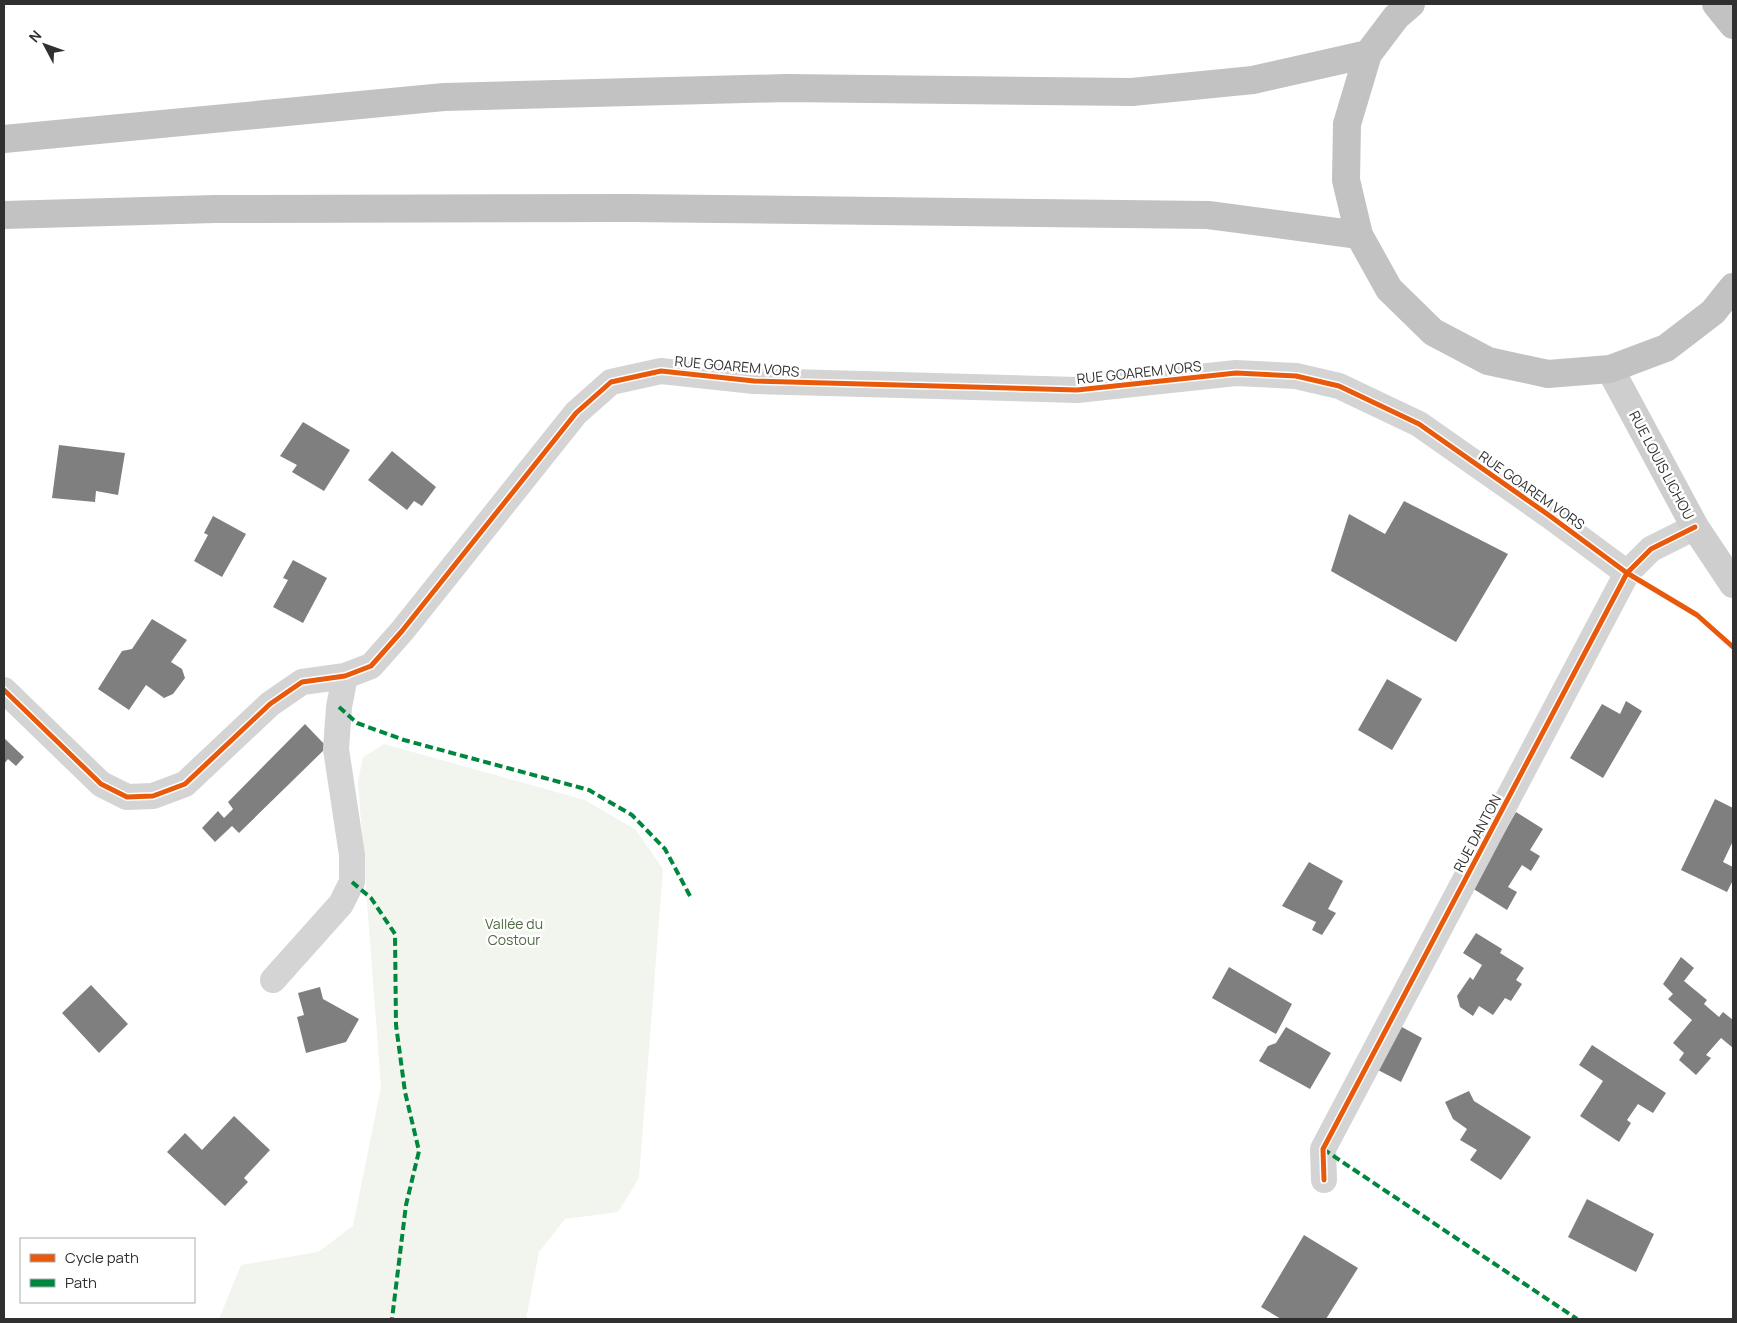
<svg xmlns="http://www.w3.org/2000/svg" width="1737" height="1323" viewBox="0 0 1737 1323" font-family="Manrope,sans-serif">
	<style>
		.green { fill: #f1f5ed }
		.building { fill: #7f7f7f }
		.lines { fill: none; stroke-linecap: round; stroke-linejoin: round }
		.path { stroke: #d4d4d4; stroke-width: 3; stroke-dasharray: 2.5 2.5; stroke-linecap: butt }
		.street { stroke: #d4d4d4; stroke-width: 26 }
		.secondary { stroke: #cecece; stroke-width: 28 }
		.highway { stroke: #c2c2c2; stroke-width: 28 }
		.quiet { stroke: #00873e; stroke-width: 4; stroke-dasharray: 8 4; stroke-linecap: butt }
		.cycleway-casing { stroke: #fff; stroke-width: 8 }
		.cycleway { stroke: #e8590c; stroke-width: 5 }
		.labels { text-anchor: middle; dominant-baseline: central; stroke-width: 5; stroke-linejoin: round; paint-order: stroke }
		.street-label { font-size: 14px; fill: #303030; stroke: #fff }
		.park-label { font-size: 14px; fill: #4f6a3f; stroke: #fff }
	</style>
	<rect width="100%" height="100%" fill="#fff"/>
	<path class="green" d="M384,744L585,800L636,830L663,869L639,1178L618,1212L565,1219L539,1252L526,1319H219L241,1265L318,1252L353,1226L381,1087L358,782L363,757Z"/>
	<path class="building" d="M303,422L350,450L324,491L292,472L297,465L280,456Z
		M59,445L125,453L118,495L96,491L95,502L52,498Z
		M392,451L436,487L422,506L414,501L407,510L368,480Z
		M1404,501L1508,554L1456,642L1331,571L1349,514L1385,534Z
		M213,516L246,534L222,577L194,561L208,535L204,533Z
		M293,560L327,578L303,623L273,607L288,580L283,578Z
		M152,619L187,640L171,662L182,669L185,678L173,694L164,698L146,685L129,710L98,689L122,651L132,649Z
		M1387,679L1422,699L1392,750L1358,730Z
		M1626,701L1642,711L1603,778L1570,758L1602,704L1620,714Z
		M305,724L327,747L239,833L232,826L215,842L202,828L218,811L224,818L233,809L228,802Z
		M4,738L24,757L16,766L8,759L4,764Z
		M1715,799L1733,808V841L1723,862L1733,867V880L1727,892L1681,870Z
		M1516,812L1543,829L1530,850L1540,856L1531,871L1522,865L1508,887L1517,892L1507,910L1472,888Z
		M1309,862L1343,881L1328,909L1336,913L1322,935L1312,930L1316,922L1282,906Z
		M1476,933L1502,949L1500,953L1524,968L1516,980L1522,984L1511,1001L1505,998L1493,1015L1479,1006L1473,1016L1460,1007L1457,996L1470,977L1473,980L1482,965L1463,953Z
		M1681,957L1694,968L1684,981L1707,1000L1704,1004L1719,1017L1723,1012L1733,1020V1048L1721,1038L1706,1055L1711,1058L1696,1075L1679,1060L1684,1053L1673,1043L1692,1020L1668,999L1673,994L1663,984Z
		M1229,967L1292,1004L1276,1034L1212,998Z
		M91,985L128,1024L99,1053L62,1013Z
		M320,987L323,999L359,1019L346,1042L306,1053L297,1017L304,1015L298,993Z
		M1400,1026L1422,1038L1401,1082L1378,1070Z
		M1286,1027L1331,1053L1310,1089L1259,1061L1268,1046L1276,1043Z
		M1592,1045L1666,1093L1653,1113L1638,1104L1627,1120L1631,1123L1619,1142L1580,1116L1603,1081L1579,1065Z
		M1469,1091L1474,1101L1531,1137L1501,1180L1470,1160L1477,1150L1460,1140L1467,1129L1453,1119L1445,1102Z
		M234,1116L270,1150L244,1178L248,1182L225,1206L167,1152L185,1133L202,1150Z
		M1587,1199L1654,1234L1636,1272L1568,1237Z
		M1304,1235L1358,1268L1326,1319H1281L1261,1307Z"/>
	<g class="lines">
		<path class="path" d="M1654,589L1697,615L1733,647"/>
		<path class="street" d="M4,690L101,784L127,797L153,796L185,784L270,704L302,682L345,676L371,666L402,631L576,413L611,382L661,371L754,381L1077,390L1236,373L1296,376L1339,386L1419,424L1550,516L1627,573
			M273,980L341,904L352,882V855L336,749L339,707L345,676
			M1324,1180L1323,1149L1627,573L1651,549L1695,527"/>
		<path class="secondary" d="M1610,369L1695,527L1733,584"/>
		<path class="highway" d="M1411,4L1396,17L1368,54L1347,124L1346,180L1359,235L1389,289L1433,332L1488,361L1548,374L1610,369L1666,348L1713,312L1733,287
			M1716,4L1733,25
			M4,139L444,97L786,88L1132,92L1253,80L1368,54
			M4,215L215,209L630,208L1208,215L1359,235"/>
		<path class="quiet" d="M339,707L357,723L404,740L589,790L632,815L665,849L690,896
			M352,882L371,898L395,934L396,1025L405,1092L419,1151L406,1205L392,1319
			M1323,1149L1577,1319"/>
		<defs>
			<path id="cycleway" d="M4,690L101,784L127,797L153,796L185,784L270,704L302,682L345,676L371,666L402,631L576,413L611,382L661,371L754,381L1077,390L1236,373L1296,376L1339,386L1419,424L1550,516L1627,573L1697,615L1733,647
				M1324,1180L1323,1149L1627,573L1651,549L1695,527"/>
		</defs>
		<use href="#cycleway" class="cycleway-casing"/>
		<use href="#cycleway" class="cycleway"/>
	</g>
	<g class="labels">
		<g class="street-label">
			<text transform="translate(737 366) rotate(5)">RUE GOAREM VORS</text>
			<text transform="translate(1139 372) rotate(-6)">RUE GOAREM VORS</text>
			<text transform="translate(1662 465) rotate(62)">RUE LOUIS LICHOU</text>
			<text transform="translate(1532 490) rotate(35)">RUE GOAREM VORS</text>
			<text transform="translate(1477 833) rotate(-62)">RUE DANTON</text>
		</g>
		<g class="park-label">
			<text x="514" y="923">Vallée du<tspan x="514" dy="16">Costour</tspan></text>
		</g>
	</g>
	<rect width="1737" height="1323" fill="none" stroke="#303030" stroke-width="10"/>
	<rect x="20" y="1238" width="175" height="65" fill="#ffffff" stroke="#acacac"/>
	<rect x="30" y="1254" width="25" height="8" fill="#e8590c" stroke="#acacac"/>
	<text x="65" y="1263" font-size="15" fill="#303030">Cycle path</text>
	<rect x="30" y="1279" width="25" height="8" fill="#00873e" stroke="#acacac"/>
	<text x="65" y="1288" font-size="15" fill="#303030">Path</text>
	<g transform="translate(45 45) rotate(311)" stroke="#ffffff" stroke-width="4" paint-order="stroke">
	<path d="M0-4L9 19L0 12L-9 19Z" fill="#303030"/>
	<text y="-8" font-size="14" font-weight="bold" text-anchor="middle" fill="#303030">N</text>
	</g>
</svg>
